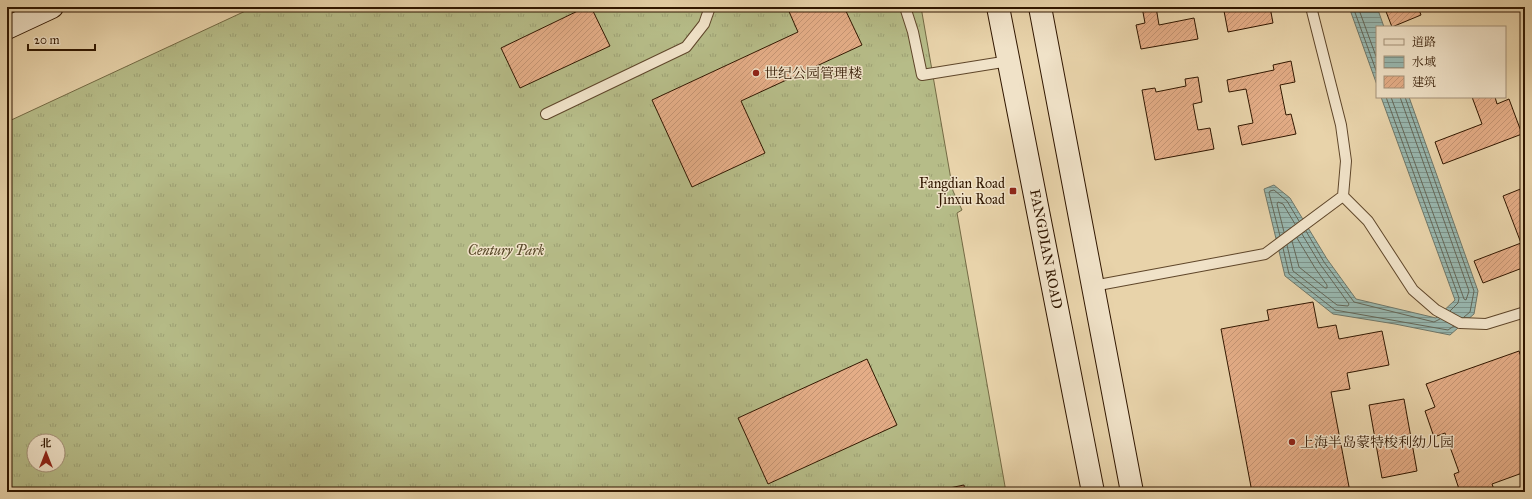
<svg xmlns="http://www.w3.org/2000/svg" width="1532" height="499" viewBox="0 0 1532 499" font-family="'IM FELL Great Primer','Noto Serif SC',serif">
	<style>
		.grass { fill: url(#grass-tufts); stroke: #746a44; fill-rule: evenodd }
		.water { fill: url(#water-rules); stroke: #6f7769 }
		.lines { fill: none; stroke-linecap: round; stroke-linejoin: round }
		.shore { stroke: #646758; stroke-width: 1 }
		.building { fill: url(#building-hatch); stroke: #311700 }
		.lane-casing { stroke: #5f462a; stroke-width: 12 }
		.secondary-casing { stroke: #311700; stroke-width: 24 }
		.lane { stroke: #f0e2c8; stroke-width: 10 }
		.secondary { stroke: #f0e2c8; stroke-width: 22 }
		.poi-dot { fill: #8f2418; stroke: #f0e2c8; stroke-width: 1.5 }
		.labels { text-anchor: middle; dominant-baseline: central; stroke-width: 3; stroke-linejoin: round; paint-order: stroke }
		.poi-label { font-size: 14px; fill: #311700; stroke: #f0e2c8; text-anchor: start }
		.street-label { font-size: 14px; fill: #311700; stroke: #f0e2c8 }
		.park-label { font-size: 14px; font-style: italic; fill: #594929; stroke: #f0e2c8 }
	</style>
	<defs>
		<pattern id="grass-tufts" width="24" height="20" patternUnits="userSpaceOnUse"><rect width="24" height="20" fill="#b6bc88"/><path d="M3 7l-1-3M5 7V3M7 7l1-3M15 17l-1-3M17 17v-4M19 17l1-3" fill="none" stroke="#9da174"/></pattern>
		<pattern id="water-rules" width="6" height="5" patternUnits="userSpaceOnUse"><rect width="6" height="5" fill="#98b7af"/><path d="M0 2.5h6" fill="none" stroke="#7d948c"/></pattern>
		<pattern id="building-hatch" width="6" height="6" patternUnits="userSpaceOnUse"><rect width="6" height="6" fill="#e4ad87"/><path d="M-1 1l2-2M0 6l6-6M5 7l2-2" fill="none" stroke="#c49473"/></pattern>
	</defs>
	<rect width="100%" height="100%" fill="#e8d3aa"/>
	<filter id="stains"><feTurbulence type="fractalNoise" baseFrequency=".005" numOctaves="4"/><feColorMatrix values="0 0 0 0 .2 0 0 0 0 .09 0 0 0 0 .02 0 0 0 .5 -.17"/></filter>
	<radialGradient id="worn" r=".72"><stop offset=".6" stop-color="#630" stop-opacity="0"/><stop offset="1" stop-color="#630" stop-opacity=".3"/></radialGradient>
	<path class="grass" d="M254,7H921L953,191L962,210L957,213L1006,492H7V122ZM34,441H58V465H34Z"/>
	<path class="water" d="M1349,7H1377L1384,27H1377V85Z
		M1381,97H1409L1478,291L1474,314L1450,335L1395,324L1333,314L1285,276L1264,189L1274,185L1290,198L1327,259L1356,299L1436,318L1455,300Z"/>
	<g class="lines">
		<path class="shore" d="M1353,7L1377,73
			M1358,7L1377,59
			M1386,97L1459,298L1458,303L1450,311
			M1391,97L1464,299L1466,300L1469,291L1400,97
			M1405,97L1474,291L1470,312L1464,317
			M1306,231L1324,262L1354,302L1434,322L1440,319
			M1284,232L1277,204L1278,202L1283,204L1295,224
			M1280,236L1269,193L1270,191L1274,190L1287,201L1299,221
			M1292,241L1299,267L1325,288H1327V285L1315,268L1297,238
			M1287,245L1293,271L1337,305L1348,306L1349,304L1320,264L1302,234
			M1283,248L1289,274L1335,310L1448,330L1454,326"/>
	</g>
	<path class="building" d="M586,7H591L610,46L520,88L501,48Z
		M787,7H844L862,45L741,101L765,153L692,187L652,100L798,32Z
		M1142,7H1156L1159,25L1194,18L1198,39L1141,49L1136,25L1145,23Z
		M1246,7H1270L1273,23L1228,32L1224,11Z
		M1379,7H1418L1421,15L1392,27L1385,9L1380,11Z
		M1291,61L1295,82L1280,85L1286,115L1291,114L1296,134L1242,145L1238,126L1253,123L1246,89L1229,92L1227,80L1274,70L1273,65Z
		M1198,77L1202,102L1193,104L1198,130L1210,128L1214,149L1155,160L1142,90L1155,88L1156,92L1186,86L1185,79Z
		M1472,97H1495L1497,104L1509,99L1522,134L1443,164L1435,142L1482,124Z
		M1523,188L1525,194V267L1483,283L1474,261L1521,243L1503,196Z
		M1313,302L1318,328L1336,325L1339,339L1382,331L1389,365L1347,373L1350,389L1331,392L1350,492H1252L1221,329L1269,320L1267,310Z
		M1519,351L1525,369V472L1492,484L1495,492H1460L1454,474L1459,472L1445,433L1434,437L1425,411L1435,407L1426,384Z
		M867,359L897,425L768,484L738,418Z
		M1404,399L1417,471L1382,478L1369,405Z
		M964,485L965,492H930Z"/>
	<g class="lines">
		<defs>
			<path id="lane" d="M905,7L913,32L922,75L1009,61
				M1311,7L1341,125L1346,161L1343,196L1368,221L1413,290L1436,310L1460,323L1486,324L1525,312
				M546,114L686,47L704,24L710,7
				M1093,286L1265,254L1343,196"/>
			<path id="secondary" d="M998,7L1093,492
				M1040,7L1132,492
				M7,28L52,7"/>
		</defs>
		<use href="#lane" class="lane-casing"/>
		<use href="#secondary" class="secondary-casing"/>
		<use href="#lane" class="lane"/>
		<use href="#secondary" class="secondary"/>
	</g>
	<g class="poi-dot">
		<circle cx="756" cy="73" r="4"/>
		<rect x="1009" y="187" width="8" height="8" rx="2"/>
		<circle cx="1292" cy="442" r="4"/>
	</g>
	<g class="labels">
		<g class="poi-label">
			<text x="764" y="73">世纪公园管理楼</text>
			<text x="1005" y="183" text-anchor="end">Fangdian Road<tspan x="1005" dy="16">Jinxiu Road</tspan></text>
			<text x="1300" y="442">上海半岛蒙特梭利幼儿园</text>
		</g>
		<g class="street-label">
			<text transform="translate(1046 249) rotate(79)">FANGDIAN ROAD</text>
		</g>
		<g class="park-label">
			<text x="506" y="250">Century Park</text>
		</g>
	</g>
	<rect width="1532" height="499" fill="none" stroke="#e8d3aa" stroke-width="24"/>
	<rect x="8" y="8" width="1516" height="483" fill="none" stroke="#311700" stroke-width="2"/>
	<rect x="12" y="12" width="1508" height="475" fill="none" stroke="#311700"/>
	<rect x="1376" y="26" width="130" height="72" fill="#f0e2c8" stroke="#a49178"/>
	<rect x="1384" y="39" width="20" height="6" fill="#f0e2c8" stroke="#a49178"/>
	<text x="1412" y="46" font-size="12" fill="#311700">道路</text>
	<rect x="1384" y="56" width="20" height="12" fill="url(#water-rules)" stroke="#a49178"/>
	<text x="1412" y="66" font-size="12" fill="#311700">水域</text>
	<rect x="1384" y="76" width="20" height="12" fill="url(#building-hatch)" stroke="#a49178"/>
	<text x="1412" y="86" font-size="12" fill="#311700">建筑</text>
	<g transform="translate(46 453)"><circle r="19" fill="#f0e2c8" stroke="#a49178"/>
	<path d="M0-3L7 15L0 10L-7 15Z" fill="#8f2418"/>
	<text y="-6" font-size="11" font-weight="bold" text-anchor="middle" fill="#311700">北</text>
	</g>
	<path d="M28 44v6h67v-6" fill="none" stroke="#311700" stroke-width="2"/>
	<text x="34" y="44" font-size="12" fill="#311700" stroke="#f0e2c8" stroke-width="3" paint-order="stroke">20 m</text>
	<rect width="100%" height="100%" filter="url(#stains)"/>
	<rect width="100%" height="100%" fill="url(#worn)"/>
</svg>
